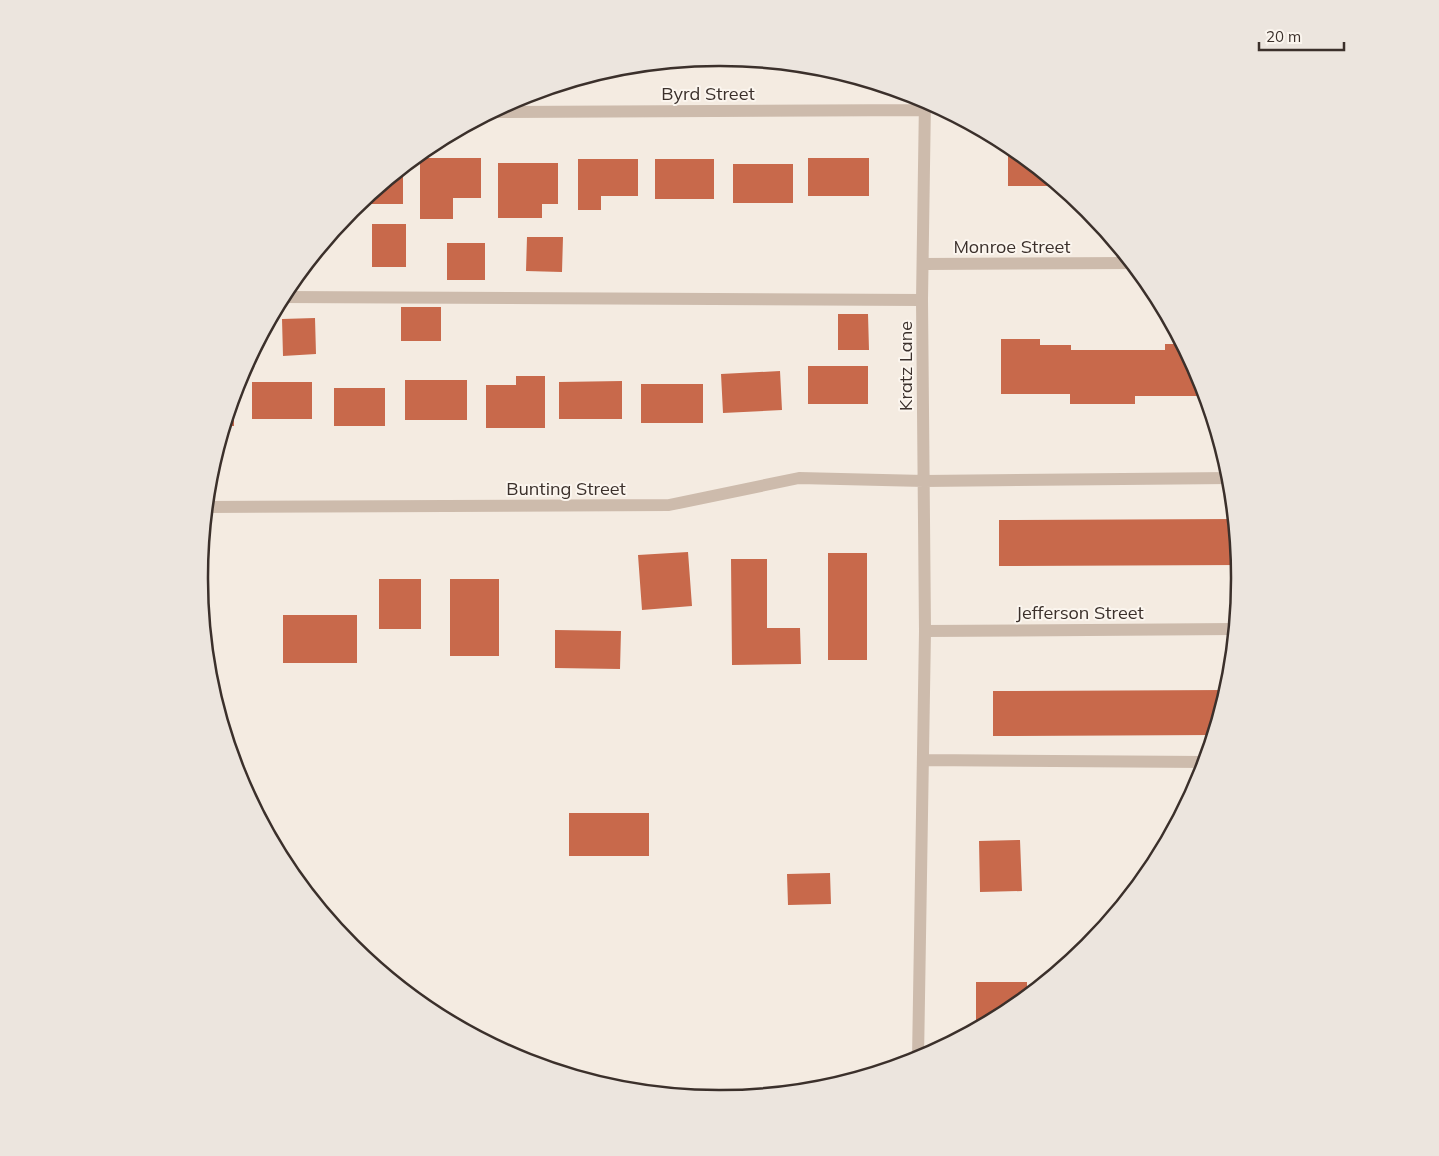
<svg xmlns="http://www.w3.org/2000/svg" width="1439" height="1156" viewBox="0 0 1439 1156" font-family="Mulish,sans-serif">
	<style>
		.building { fill: #c8694b }
		.lines { fill: none; stroke-linecap: round; stroke-linejoin: round }
		.minor { stroke: #cdbbac; stroke-width: 12 }
		.labels { text-anchor: middle; dominant-baseline: central; stroke-width: 4; stroke-linejoin: round; paint-order: stroke }
		.street-label { font-size: 18px; fill: #3b302b; stroke: #fbf5ee }
		.rim { fill: none; stroke: #3b302b; stroke-width: 2.5 }
	</style>
	<rect width="100%" height="100%" fill="#f4ebe1"/>
	<path class="building" d="M1008,145H1009L1058,186H1008Z
		M420,158H481V198H453V219H420Z
		M808,158H869V196H808Z
		M578,159H638V196H601V210H578Z
		M655,159H714V199H655Z
		M498,163H558V204H542V218H498Z
		M733,164H793V203H733Z
		M403,167V204H358Z
		M372,224H406V267H372Z
		M527,237H563L562,272L526,271Z
		M447,243H485V280H447Z
		M401,307H441V341H401Z
		M838,314H868L869,350H838Z
		M315,318L316,354L283,356L282,319Z
		M1001,339H1040V345H1071V350H1165V344H1182L1200,379L1207,401H1199V396H1135V404H1070V394H1001Z
		M808,366H868V404H808Z
		M780,371L782,410L723,413L721,374Z
		M516,376H545V428H486V385H516Z
		M405,380H467V420H405Z
		M622,381V419H559V382Z
		M252,382H312V419H252Z
		M641,384H703V423H641Z
		M334,388H385V426H334Z
		M234,395V426H224Z
		M1234,519L1239,565L999,566V520Z
		M688,552L692,606L642,610L638,555Z
		M201,553H206V627H204L199,578Z
		M828,553H867V660H828Z
		M731,559H767V628H800L801,664L732,665Z
		M379,579H421V629H379Z
		M450,579H499V656H450Z
		M283,615H357V663H283Z
		M555,630L621,631L620,669L555,668Z
		M1227,690L1213,735L993,736V691Z
		M569,813H649V856H569Z
		M1020,840L1022,891L980,892L979,841Z
		M830,873L831,904L788,905L787,874Z
		M976,982H1027V995L1008,1011L976,1028Z"/>
	<g class="lines">
		<path class="minor" d="M493,112L925,110
			M924,264L1131,263
			M282,297L922,300
			M206,507L669,505L799,478L924,481L1230,478
			M925,631L1235,629
			M923,760L1205,762
			M918,1059L925,631L922,300L925,100"/>
	</g>
	<g class="labels">
		<g class="street-label">
			<text x="708" y="93">Byrd Street</text>
			<text x="1012" y="246">Monroe Street</text>
			<text transform="translate(905 366) rotate(-90)">Kratz Lane</text>
			<text x="566" y="488">Bunting Street</text>
			<text x="1080" y="612">Jefferson Street</text>
		</g>
	</g>
	<path d="M0 0H1439V1156H0ZM719 66H720A511 511 0 0 1 1231 577V579A511 511 0 0 1 720 1090H719A511 511 0 0 1 208 579V577A511 511 0 0 1 719 66Z" fill="#ece5de" fill-rule="evenodd"/>
	<path class="rim" d="M719 66H720A511 511 0 0 1 1231 577V579A511 511 0 0 1 720 1090H719A511 511 0 0 1 208 579V577A511 511 0 0 1 719 66Z"/>
	<path d="M1259 42v8h85v-8" fill="none" stroke="#3b302b" stroke-width="2.5"/>
	<text x="1266" y="42" font-size="15" fill="#3b302b" stroke="#fbf5ee" stroke-width="4" paint-order="stroke">20 m</text>
</svg>
